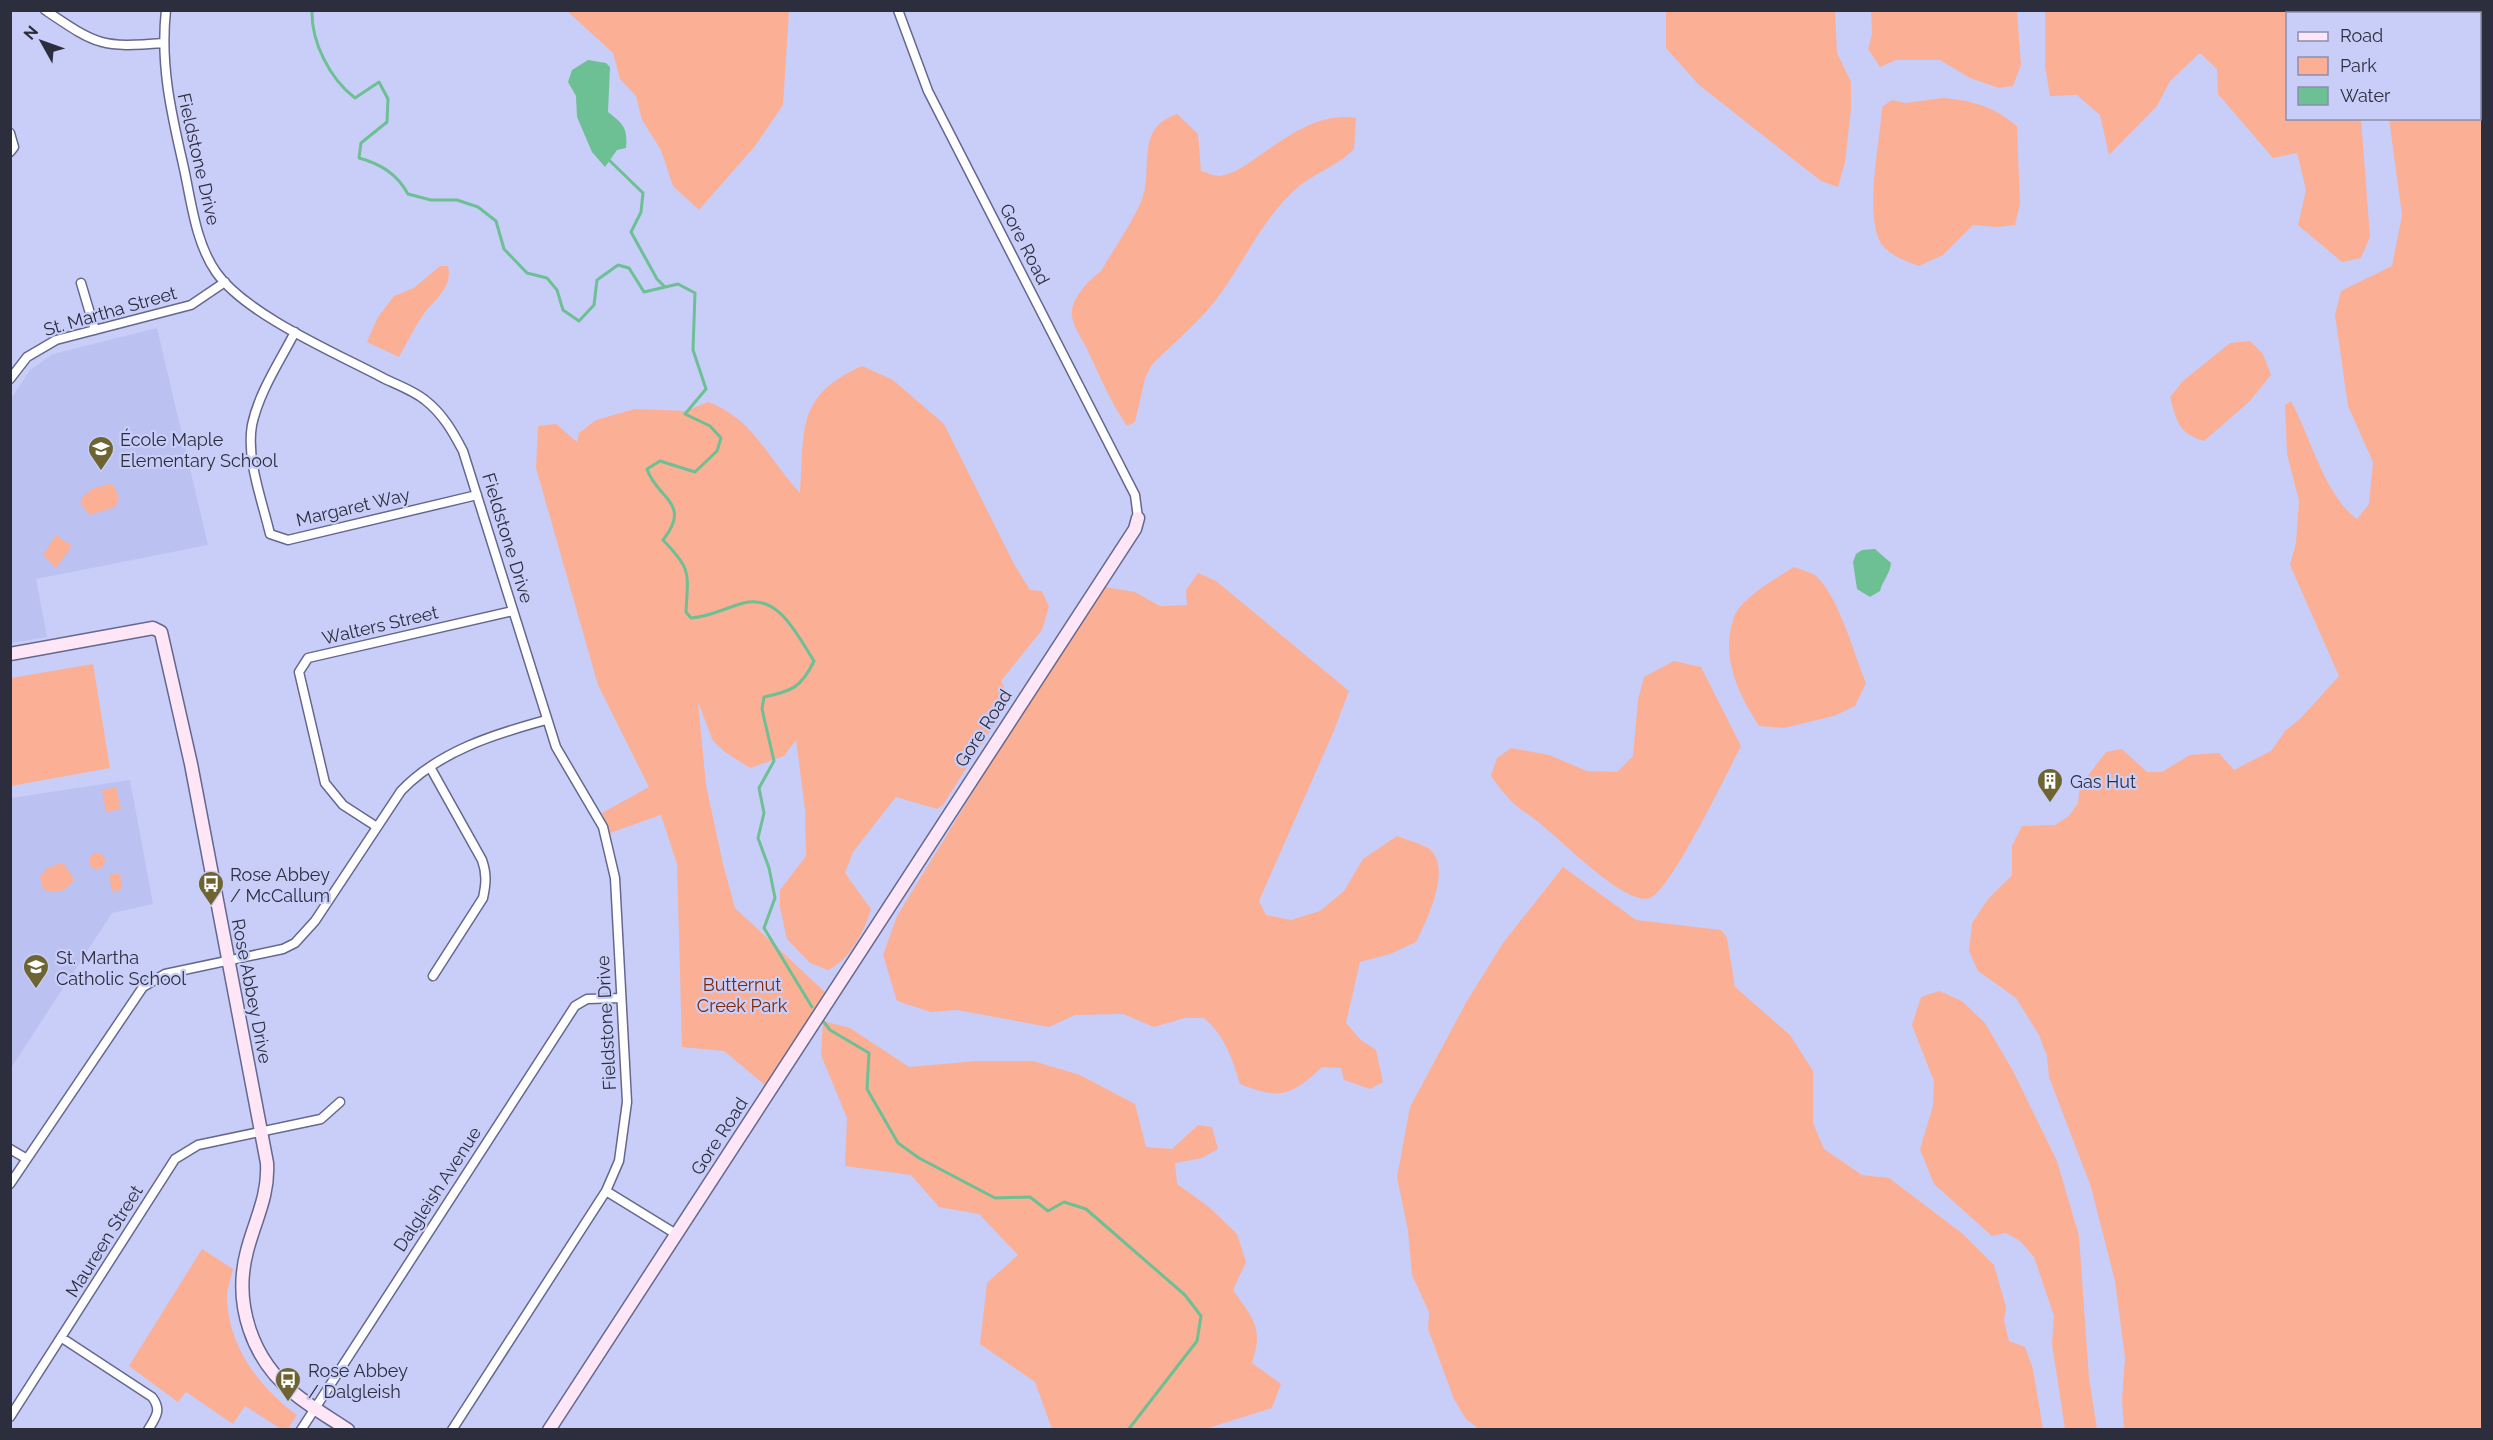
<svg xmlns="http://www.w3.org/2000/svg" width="2493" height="1440" viewBox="0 0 2493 1440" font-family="Raleway,sans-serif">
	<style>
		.built { fill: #bbc1f1 }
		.green { fill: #fbaf95 }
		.water { fill: #6dbf94 }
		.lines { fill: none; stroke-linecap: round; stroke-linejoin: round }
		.stream { stroke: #6dbf94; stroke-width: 3 }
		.street-casing { stroke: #65688e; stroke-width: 11 }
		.secondary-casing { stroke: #65688e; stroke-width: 15 }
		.street { stroke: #fff; stroke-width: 8 }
		.secondary { stroke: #ffe6f7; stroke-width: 12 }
		.labels { text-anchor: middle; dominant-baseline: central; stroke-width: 4.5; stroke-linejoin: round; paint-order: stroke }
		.street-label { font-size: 18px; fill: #2c2e3e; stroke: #c9cef9 }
		.poi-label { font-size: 18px; fill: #2c2e3e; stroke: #c9cef9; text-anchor: start }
		.park-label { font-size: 18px; fill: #822700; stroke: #c9cef9 }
	</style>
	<rect width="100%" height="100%" fill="#c9cef9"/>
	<path class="built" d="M157,328L208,545L36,579L47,637L11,643V399L30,370L53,354Z
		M130,780L153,904L112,913L11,1068V798Z"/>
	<path class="green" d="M567,11H789L783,105L755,146L699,210L673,186L661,150L642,120L636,96L620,79L613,53Z
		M1666,11H1835L1837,53L1851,82V109L1845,162L1838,187L1821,181L1699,85L1666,48Z
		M1871,11H2017L2021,65L2013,86L1999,88L1970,78L1940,60H1896L1880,67L1868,49L1872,34Z
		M2045,11H2350V13L2288,14V118L2361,119L2370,237L2361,258L2342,262L2298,225L2306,190L2297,153L2273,158L2218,94L2217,69L2200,53L2170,81L2157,106L2109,155L2100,115L2077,95L2050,96L2045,67Z
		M2378,11H2482V1429H2124L2122,1400L2125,1358L2115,1281L2091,1187L2049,1077L2047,1056L2039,1035L2016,998L1978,971L1969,951L1972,923L1988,899L2012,875V846L2022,826L2055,825L2069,816L2078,803L2080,786L2106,752L2122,749L2147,772H2162L2190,755L2219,753L2234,770L2271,751L2285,731L2301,718L2339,676L2290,565L2296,543L2299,501L2287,454L2285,405L2291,401C2310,436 2325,496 2357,519L2369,504L2373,462L2348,406L2335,315L2341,291L2392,266L2402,215L2389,119L2480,118V14H2379Z
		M1943,98C1975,101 1992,106 2017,126L2020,204L2015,225L1998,227L1973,225L1943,255L1919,266C1905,261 1883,253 1878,237C1866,204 1880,142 1882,107L1892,100L1905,103Z
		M1177,114L1198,134L1201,171C1206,172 1214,176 1219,176C1232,175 1246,165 1256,158C1287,137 1318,112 1356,118L1354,149C1338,166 1314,173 1297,188C1264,217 1246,258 1221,293C1202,320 1174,342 1151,366L1145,379L1135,422L1127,426C1110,402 1099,374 1086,347C1081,338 1074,327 1072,317C1069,300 1089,280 1101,271C1114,249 1130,226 1141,202C1155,171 1133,128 1177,114Z
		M440,266H448C453,288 435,299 423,315C414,328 407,343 399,357L367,342L378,317L394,296L414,288Z
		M2250,341L2263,354L2271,375L2250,401L2204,441C2178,433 2177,422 2170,397L2183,381L2230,343Z
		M862,366L893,380L944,424L1014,564L1030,590L1042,591L1049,607L1042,630L1001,681L1010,699L943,805L937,809L896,797L853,852L845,873L871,909C865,930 849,961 828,970L810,963L787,939L780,907V890L806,856L805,809L796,740L784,756L750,768L725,752L713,741L698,702L706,785L723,864L735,908L827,994L766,1086L724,1051L682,1047L677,864L661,815L610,833L602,813L649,787L598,685L536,468L538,426L556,424L577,442L579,433L596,420L635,409L686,411L708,402C754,419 768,459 800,493C805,429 795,396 862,366Z
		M110,484L115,487L119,499L115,507L89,515L80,502C87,489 96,487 110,484Z
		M56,535L72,546L56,568L43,555Z
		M1794,567C1801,570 1811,572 1816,576C1839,597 1854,654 1866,683L1855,706L1834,716L1784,728L1759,726C1738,693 1720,657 1734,617C1741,598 1778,577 1794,567Z
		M1198,573L1216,581L1349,691L1333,733L1259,901L1266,915L1291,920L1320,911L1344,891L1363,859L1397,836C1407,840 1419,843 1428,848C1454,865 1426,922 1416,942L1390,954L1360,962L1346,1023L1361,1040L1376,1050L1383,1082L1370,1089L1344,1080L1341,1068L1322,1067C1292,1096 1279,1100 1240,1084C1232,1058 1225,1036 1204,1018H1185L1154,1027L1123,1014L1075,1015L1049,1027L957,1010L931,1012L897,1001L883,955L897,916L989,766L1105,587L1135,592L1160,606L1187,605L1186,590Z
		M1674,661L1701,667L1741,746C1728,771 1671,890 1650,898C1627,907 1562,841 1543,826C1533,817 1520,810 1511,801C1503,793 1497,784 1491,776L1497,758L1511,748L1549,755L1587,771L1617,772L1633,756L1638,700L1644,677Z
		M93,664L110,768L11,786V678Z
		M116,787L121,809L106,812L102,790Z
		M89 861a8 8 0 1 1 16 0a8 8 0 1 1-16 0Z
		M58,864H64L74,879C68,891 55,895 43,889L40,877L46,869Z
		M1563,867L1636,920L1721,930L1727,938L1735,987L1790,1035L1813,1071V1123L1824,1149L1862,1175L1889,1178L1963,1234L1994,1265L2006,1307L2004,1321L2009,1341L2025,1347L2033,1369L2043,1429L1480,1430L1466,1419L1454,1399L1428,1329L1429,1312L1412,1275L1408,1231L1397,1177L1410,1107L1467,1001L1503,943Z
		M120,873L122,890L112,891L109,875Z
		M1939,991L1962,1001L1985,1023L2013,1071L2057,1161L2079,1236L2089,1378L2097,1429H2065L2052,1344L2054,1316L2034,1257L2020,1241L2006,1233L1992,1236L1934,1184L1920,1149L1933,1106L1934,1081L1912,1025L1921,997Z
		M823,1021L850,1028L909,1067L977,1061H1033L1080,1075L1135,1104L1146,1147L1172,1149L1198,1125L1212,1127L1218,1149L1202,1158L1175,1163L1177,1184L1209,1207L1237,1234L1246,1262L1233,1290C1253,1319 1264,1327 1252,1363L1281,1384L1272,1408L1205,1429H1052L1035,1382L980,1344L987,1283L1018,1255L979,1214L939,1207L911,1175L845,1166L847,1118L821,1055Z
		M202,1249L233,1269C231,1279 226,1291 227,1301C230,1349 260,1388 297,1415L288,1429H281L245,1406L233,1424L186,1392L178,1402L129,1366Z"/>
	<path class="water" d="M588,60L606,63L610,67L608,112C623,124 628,127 626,148L617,150L605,167L592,152L577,117L576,96L568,82L572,70Z
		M1875,549L1891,563C1890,574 1883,580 1880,591L1870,597L1857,589L1853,562L1856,554L1862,550Z"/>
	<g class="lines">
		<path class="stream" d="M312,10C311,42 330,79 355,98L379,82L388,99L387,122L361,143L359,158C381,164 397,174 408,194L431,200H457L478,207L496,221L504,249L527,273L547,278L557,290L563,310L579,321L594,305L597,280L618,265L629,268L644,292L678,284L695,293L693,350L706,389L685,414L710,426L721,438L717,451L695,472L660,461L647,469C656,498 693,503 663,540C692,570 688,572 686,612L691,618C709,617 723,609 740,604C778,591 797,635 814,661C801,688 792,691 764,697L762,709L774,761L759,788L764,813L758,838L769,868L775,898L764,928L812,1007
			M609,160L643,193L641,212L631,232L657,279L664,286
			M823,1021L830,1030L869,1053L867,1089L898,1143L919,1158L995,1198L1030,1197L1048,1211L1064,1202L1086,1209L1185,1295L1201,1316L1197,1341L1128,1430"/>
		<defs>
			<path id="street" d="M45,10C97,45 100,48 164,43
				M166,10C160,64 171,112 183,164C191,199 195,242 216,272C246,315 338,354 385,379C398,385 414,391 425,400C443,414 453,432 463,451L556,747L603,827L615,878L627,1102L619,1161L606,1191L452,1430
				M898,10L928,91L1135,495L1138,518
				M10,133L14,147L10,152
				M81,283L95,330
				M295,332C280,361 259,392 252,425C246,459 262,500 270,534L288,540L477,495
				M10,379L27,357L56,340L191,305L225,282
				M430,767L482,860C487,874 486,884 483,898L433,976
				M377,827L343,805L325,783L299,672L308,658L513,611
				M10,1149L27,1159
				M10,1184L143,987L165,974L283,949L295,943L315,921L401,791C439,751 495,734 546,720
				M606,1191L676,1234
				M62,1338L152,1397C162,1410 156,1417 148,1430
				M10,1417L175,1159L198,1145L321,1119L340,1102
				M301,1430L575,1006L587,999L621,998"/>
			<path id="secondary" d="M10,654L153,628L161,632L191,764L267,1163C269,1196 255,1220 247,1251C233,1304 252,1360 295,1394C311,1407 330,1418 348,1430
				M549,1430L1135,529L1138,518"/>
		</defs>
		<use href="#street" class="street-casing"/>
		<use href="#secondary" class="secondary-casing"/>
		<use href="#street" class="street"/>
		<use href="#secondary" class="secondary"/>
	</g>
	<defs>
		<symbol id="school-pin" viewBox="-11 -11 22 30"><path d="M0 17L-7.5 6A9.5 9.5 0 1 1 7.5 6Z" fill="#6d6431" stroke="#c9cef9"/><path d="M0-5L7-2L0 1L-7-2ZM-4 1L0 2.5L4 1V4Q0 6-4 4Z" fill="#fff"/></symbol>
		<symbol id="building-pin" viewBox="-11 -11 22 30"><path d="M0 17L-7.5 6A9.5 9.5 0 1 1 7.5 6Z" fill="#6d6431" stroke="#c9cef9"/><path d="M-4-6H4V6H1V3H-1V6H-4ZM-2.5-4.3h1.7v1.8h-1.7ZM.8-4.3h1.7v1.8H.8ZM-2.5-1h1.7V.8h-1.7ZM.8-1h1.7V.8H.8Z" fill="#fff"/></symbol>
		<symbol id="bus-pin" viewBox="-11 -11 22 30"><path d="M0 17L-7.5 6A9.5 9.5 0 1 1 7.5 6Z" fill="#6d6431" stroke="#c9cef9"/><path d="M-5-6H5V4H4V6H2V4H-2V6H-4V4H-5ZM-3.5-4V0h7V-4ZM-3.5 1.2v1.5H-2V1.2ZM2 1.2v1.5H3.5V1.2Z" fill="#fff"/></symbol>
	</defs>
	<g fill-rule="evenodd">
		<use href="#school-pin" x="86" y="434" width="30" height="40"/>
		<use href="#building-pin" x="2035" y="766" width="30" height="40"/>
		<use href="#bus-pin" x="196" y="869" width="30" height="40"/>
		<use href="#school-pin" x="21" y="952" width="30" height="40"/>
		<use href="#bus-pin" x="273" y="1365" width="30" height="40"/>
	</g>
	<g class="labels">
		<g class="street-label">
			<text transform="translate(199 159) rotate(77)">Fieldstone Drive</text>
			<text transform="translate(1025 244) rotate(63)">Gore Road</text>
			<text transform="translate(110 311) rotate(-16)">St. Martha Street</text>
			<text transform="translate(353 507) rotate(-13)">Margaret Way</text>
			<text transform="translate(508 538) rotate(73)">Fieldstone Drive</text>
			<text transform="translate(380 625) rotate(-13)">Walters Street</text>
			<text transform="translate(983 728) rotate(-57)">Gore Road</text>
			<text transform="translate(252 991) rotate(79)">Rose Abbey Drive</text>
			<text transform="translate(606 1023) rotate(-93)">Fieldstone Drive</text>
			<text transform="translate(719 1136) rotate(-57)">Gore Road</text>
			<text transform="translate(437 1189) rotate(-57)">Dalgleish Avenue</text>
			<text transform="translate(104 1241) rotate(-58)">Maureen Street</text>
		</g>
		<g class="poi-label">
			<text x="120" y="439">École Maple<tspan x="120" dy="21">Elementary School</tspan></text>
			<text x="2070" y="781">Gas Hut</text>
			<text x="230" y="874">Rose Abbey<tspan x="230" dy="21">/ McCallum</tspan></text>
			<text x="56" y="957">St. Martha<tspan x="56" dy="21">Catholic School</tspan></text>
			<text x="308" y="1370">Rose Abbey<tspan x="308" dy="21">/ Dalgleish</tspan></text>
		</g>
		<g class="park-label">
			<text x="742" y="984">Butternut<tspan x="742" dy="21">Creek Park</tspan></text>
		</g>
	</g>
	<rect width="2493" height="1440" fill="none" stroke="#2c2e3e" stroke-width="24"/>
	<rect x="2286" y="12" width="195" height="108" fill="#c9cef9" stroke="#8a8eae" stroke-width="1.5"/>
	<rect x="2298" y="32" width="30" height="9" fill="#ffe6f7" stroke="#8a8eae" stroke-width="1.5"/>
	<text x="2340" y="42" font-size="18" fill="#2c2e3e">Road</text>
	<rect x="2298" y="57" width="30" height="18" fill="#fbaf95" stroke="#8a8eae" stroke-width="1.5"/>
	<text x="2340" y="72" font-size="18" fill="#2c2e3e">Park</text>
	<rect x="2298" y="87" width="30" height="18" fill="#6dbf94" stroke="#8a8eae" stroke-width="1.5"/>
	<text x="2340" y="102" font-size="18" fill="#2c2e3e">Water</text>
	<g transform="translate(42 42) rotate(310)" stroke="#c9cef9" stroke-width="4.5" paint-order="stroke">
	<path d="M0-4.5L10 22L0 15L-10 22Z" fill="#2c2e3e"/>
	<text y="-9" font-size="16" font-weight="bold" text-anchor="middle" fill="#2c2e3e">N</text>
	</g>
</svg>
